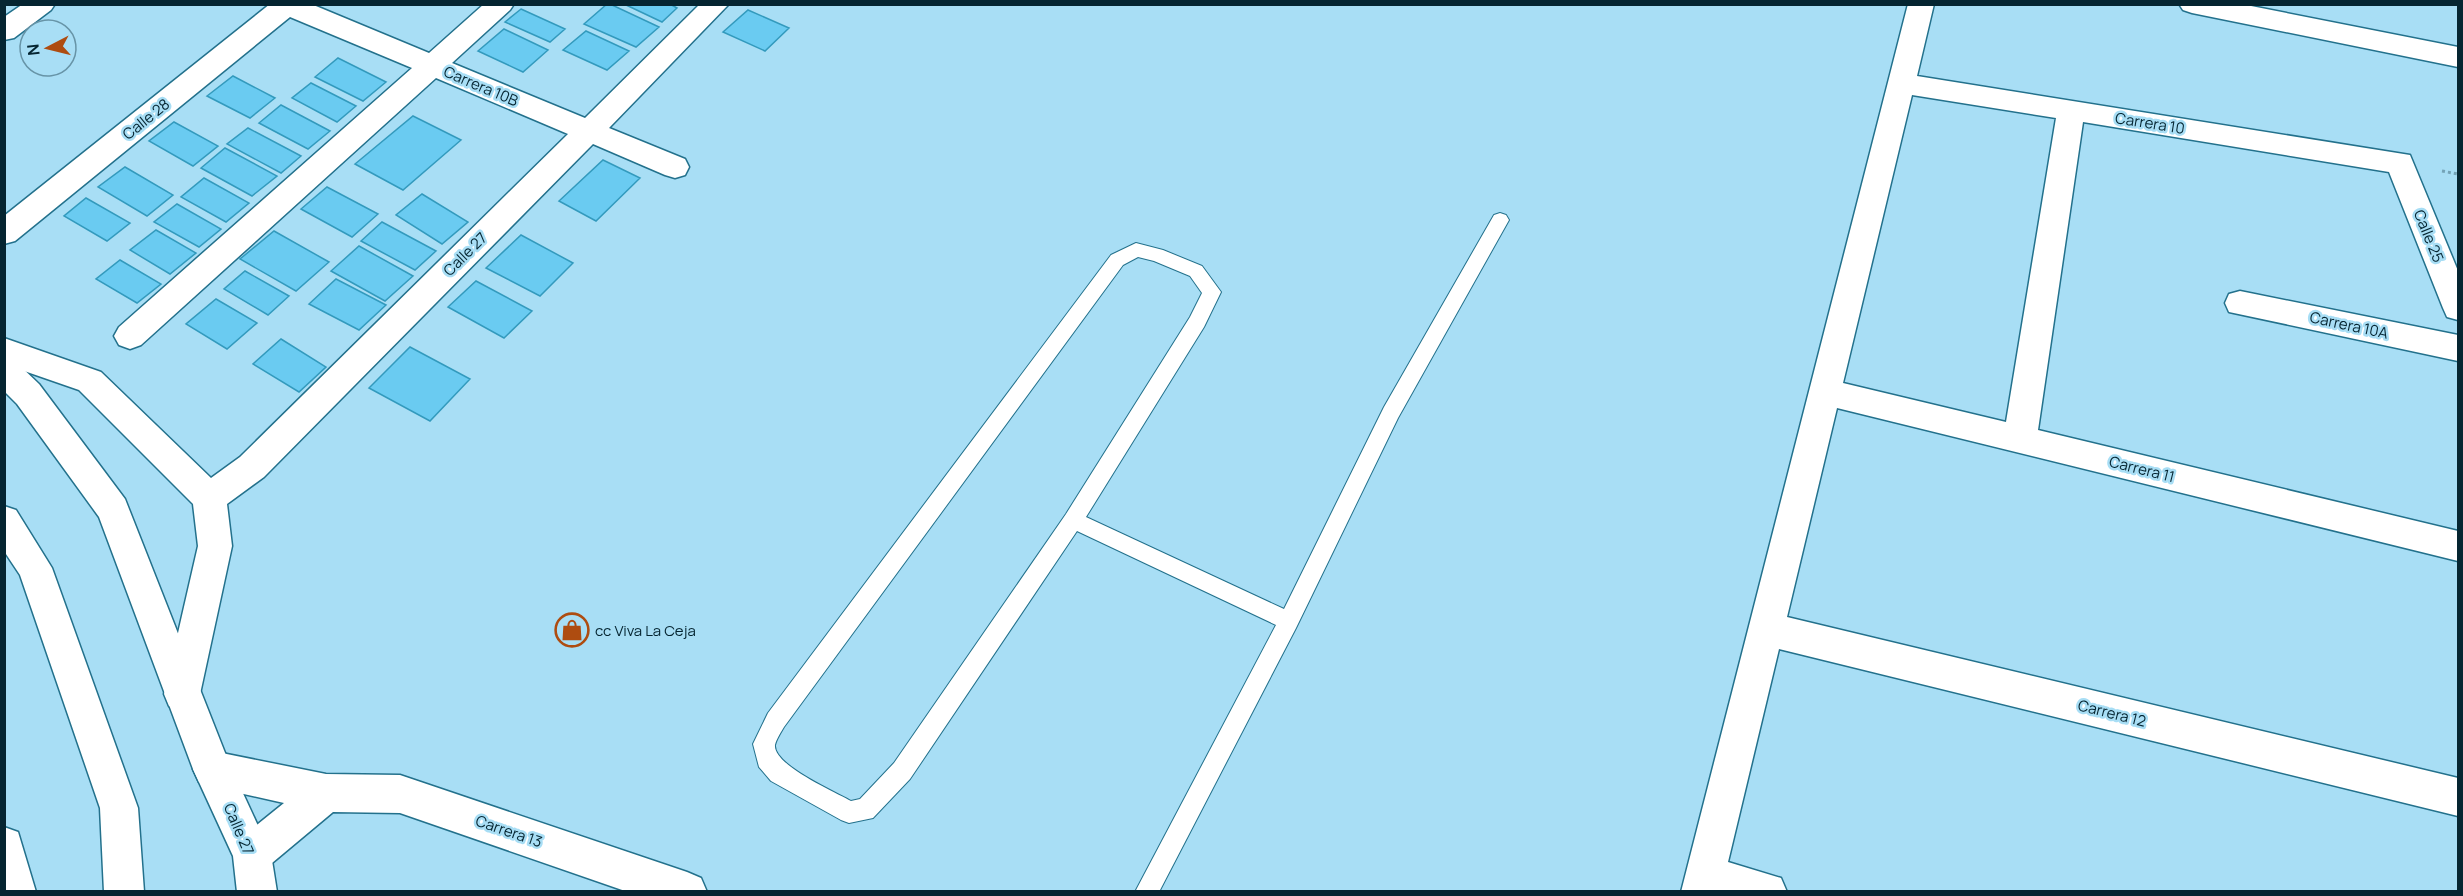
<svg xmlns="http://www.w3.org/2000/svg" width="2463" height="896" viewBox="0 0 2463 896" font-family="Manrope,sans-serif">
	<style>
		.building { fill: #6acbf1; stroke: #339abd; stroke-width: 1.5 }
		.lines { fill: none; stroke-linecap: round; stroke-linejoin: round }
		.service-casing { stroke: #23718c; stroke-width: 2 }
		.minor-casing { stroke: #23718c; stroke-width: 3 }
		.primary-casing { stroke: #23718c; stroke-width: 3 }
		.path { stroke: #74a3b7; stroke-width: 3; stroke-dasharray: 3 3; stroke-linecap: butt }
		.service { fill: #fff; fill-rule: evenodd }
		.minor { fill: #fff; fill-rule: evenodd }
		.primary { fill: #fff; fill-rule: evenodd }
		.labels { text-anchor: middle; dominant-baseline: central; stroke-width: 5; stroke-linejoin: round; paint-order: stroke }
		.street-label { font-size: 15px; fill: #052531; stroke: #a8def5 }
		.poi-label { font-size: 15px; fill: #052531; stroke: #a8def5; text-anchor: start }
	</style>
	<rect width="100%" height="100%" fill="#a8def5"/>
	<path class="building" d="M607,4H610L659,27L636,47L584,24Z
		M624,4H670L677,8L662,22Z
		M521,9L565,29L550,42L505,22Z
		M748,10L789,28L765,51L723,32Z
		M504,29L548,50L523,72L478,51Z
		M586,31L629,51L607,70L563,50Z
		M338,58L386,82L363,101L315,77Z
		M233,76L275,98L250,118L207,96Z
		M311,83L356,106L337,122L292,98Z
		M281,105L330,131L308,149L259,123Z
		M413,116L461,140L403,190L355,164Z
		M174,122L218,146L193,166L149,141Z
		M248,128L301,156L281,173L227,144Z
		M225,148L277,176L252,196L201,168Z
		M603,160L640,178L596,221L559,201Z
		M125,167L173,195L147,216L98,187Z
		M204,178L249,203L226,222L181,197Z
		M327,187L378,214L352,237L301,209Z
		M422,194L468,222L442,244L396,215Z
		M86,198L130,223L107,241L64,216Z
		M177,204L221,229L199,247L154,222Z
		M382,222L436,251L415,270L361,241Z
		M156,230L196,253L170,274L130,250Z
		M274,231L329,262L296,291L240,259Z
		M521,235L573,263L540,296L486,268Z
		M359,246L413,276L385,301L331,271Z
		M120,260L161,284L137,303L96,279Z
		M245,271L289,296L268,315L224,289Z
		M336,279L386,305L359,330L309,304Z
		M476,281L532,311L504,338L448,307Z
		M216,299L257,323L227,349L186,324Z
		M281,339L326,367L299,392L253,364Z
		M410,347L470,379L430,421L369,388Z"/>
	<g class="lines">
		<defs>
			<path id="service" d="M1500,213L1506,215L1509,220L1398,418L1296,628L1159,892H1135L1276,625L1077,531L910,779L873,818L849,823L841,820L771,781L759,767L753,744L768,713L1111,255L1136,243L1163,250L1202,266L1221,292L1204,327L1086,517L1284,609L1384,407L1494,215ZM1138,257L1154,261L1190,276L1202,293L1190,317L1066,514L894,763L860,799L851,801C835,792 773,765 775,745C776,740 781,732 784,727L1123,265Z"/>
			<path id="minor" d="M23,4H55L51,10L14,38L4,40V17Z
				M270,4H311L429,53L484,4H514L510,10L452,63L585,118L700,4H729L609,128L685,159L689,167L685,175L675,178L665,175L593,144L264,477L227,504L232,546L200,694L195,706L182,711L169,706L164,694L198,546L193,504L79,390L4,364V338L101,372L211,478L240,457L568,134L436,78L141,345L130,349L119,345L114,336L119,327L412,68L290,17L15,241L4,244V216Z
				M1908,4H1934L1917,76L2410,155L2458,271V320L2447,317L2443,308L2389,172L2083,122L2038,430L2458,531V561L1837,408L1787,617L2458,778V816L1779,649L1728,862L1781,878L1787,892H1681ZM1912,95L2056,118L2006,422L1843,383Z
				M2179,4H2241L2458,47V67L2192,13L2183,10Z
				M2240,291L2458,335V361L2229,312L2225,303L2229,294Z
				M212,751L326,774L400,775L687,872L701,878L707,892H628L400,813L333,812L266,868L252,873L238,868L233,854L238,840L284,803L212,787L199,782L193,769L199,756Z
				M4,827L18,832L36,892H4Z"/>
			<path id="primary" d="M4,357L15,361L39,384L125,499L229,763L271,854L277,892H237L233,856L193,769L99,517L17,404L4,391Z
				M4,506L16,510L52,568L138,808L144,892H104L100,808L20,575L4,551Z"/>
		</defs>
		<use href="#service" class="service-casing"/>
		<use href="#minor" class="minor-casing"/>
		<use href="#primary" class="primary-casing"/>
		<path class="path" d="M2442,171L2458,174"/>
		<use href="#service" class="service"/>
		<use href="#minor" class="minor"/>
		<use href="#primary" class="primary"/>
	</g>
	<defs>
		<symbol id="shop-ring" viewBox="-11 -11 22 22"><circle r="9.5" fill="#a8def5" stroke="#ae4c10" stroke-width="1.5"/><path d="M-5-2.5h2.3a2.7 3.5 0 0 1 5.4 0H5L5.5 6h-11ZM-1.5-2.5h3a1.5 2.3 0 0 0-3 0Z" fill="#ae4c10"/></symbol>
	</defs>
	<g fill-rule="evenodd">
		<use href="#shop-ring" x="553" y="611" width="38" height="38"/>
	</g>
	<g class="labels">
		<g class="street-label">
			<text transform="translate(481 86) rotate(23)">Carrera 10B</text>
			<text transform="translate(146 119) rotate(-39)">Calle 28</text>
			<text transform="translate(2150 123) rotate(9)">Carrera 10</text>
			<text transform="translate(2429 236) rotate(68)">Calle 25</text>
			<text transform="translate(465 254) rotate(-45)">Calle 27</text>
			<text transform="translate(2349 325) rotate(12)">Carrera 10A</text>
			<text transform="translate(2142 469) rotate(14)">Carrera 11</text>
			<text transform="translate(2112 713) rotate(14)">Carrera 12</text>
			<text transform="translate(239 829) rotate(67)">Calle 27</text>
			<text transform="translate(509 831) rotate(19)">Carrera 13</text>
		</g>
		<g class="poi-label">
			<text x="595" y="630">cc Viva La Ceja</text>
		</g>
	</g>
	<rect width="2463" height="896" fill="none" stroke="#052531" stroke-width="12"/>
	<g transform="translate(48 48) rotate(263)"><circle r="28" fill="#a8def5" stroke="#6794a7" stroke-width="1.5"/>
	<path d="M0-4.5L10 22L0 15L-10 22Z" fill="#ae4c10"/>
	<text y="-9" font-size="16" font-weight="bold" text-anchor="middle" fill="#052531">N</text>
	</g>
</svg>
